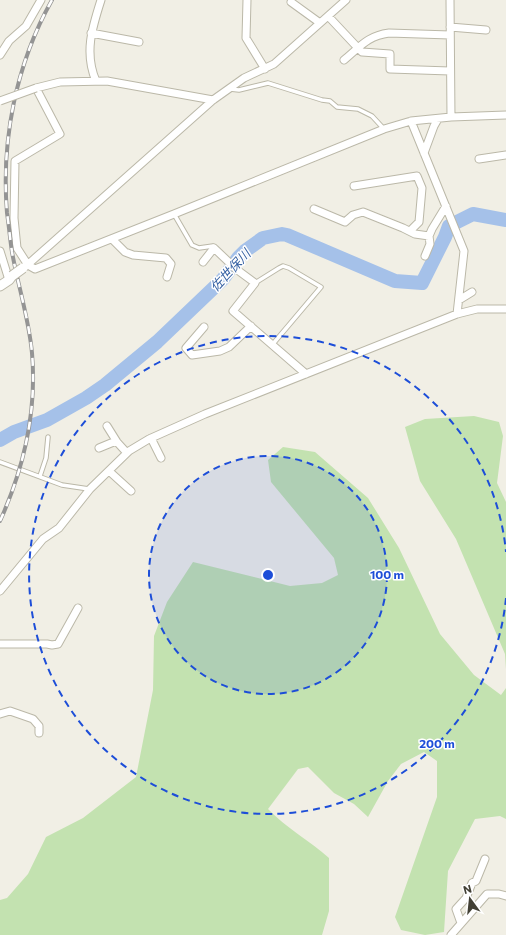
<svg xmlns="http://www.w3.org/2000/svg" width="506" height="935" viewBox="0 0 506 935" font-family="Commissioner,'Noto Sans JP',sans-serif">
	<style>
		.green { fill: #c3e2b0 }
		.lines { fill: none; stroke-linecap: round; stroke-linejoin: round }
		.river { stroke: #a5c1e9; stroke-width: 14 }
		.service-casing { stroke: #bbb8a8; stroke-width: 5.5 }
		.minor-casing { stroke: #bbb8a8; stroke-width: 9 }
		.tertiary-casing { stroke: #bbb8a8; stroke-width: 11 }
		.service { stroke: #fff; stroke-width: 3.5 }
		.minor { stroke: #fff; stroke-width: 7 }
		.tertiary { stroke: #fff; stroke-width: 9 }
		.rail-casing { stroke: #949494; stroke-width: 4 }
		.rail { stroke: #fff; stroke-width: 2.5; stroke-dasharray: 8; stroke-linecap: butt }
		.minor-bridge-casing { stroke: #bbb8a8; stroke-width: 9; stroke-linecap: butt }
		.tertiary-bridge-casing { stroke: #bbb8a8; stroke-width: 11; stroke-linecap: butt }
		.minor-bridge { stroke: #fff; stroke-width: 7 }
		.tertiary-bridge { stroke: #fff; stroke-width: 9 }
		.ring { fill: none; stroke: #1d4ed8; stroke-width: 2; stroke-dasharray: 7 5 }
		.labels { text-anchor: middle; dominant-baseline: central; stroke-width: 3; stroke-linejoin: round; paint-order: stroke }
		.water-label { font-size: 13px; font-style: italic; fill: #3863a4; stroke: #fff }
		.centre { fill: #1d4ed8; stroke: #fff; stroke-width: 2 }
		.ring-label { font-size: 12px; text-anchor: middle; font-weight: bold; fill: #1d4ed8; stroke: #fff; stroke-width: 3; stroke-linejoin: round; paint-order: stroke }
	</style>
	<rect width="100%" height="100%" fill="#f1efe5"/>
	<path class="green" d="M474,416L499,422L503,436L497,483L506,502V669L505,654L456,539L420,481L405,427L425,419Z
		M283,447L315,452L368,498L399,548L440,634L474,675L501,695L506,688V819L500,816L475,819L448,871L444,932L425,935L401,930L395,917L437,797V761L424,752L401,764L388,781L368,817L354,804L334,793L308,767L298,769L268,809C286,828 310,841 329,858V911L322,935H0V900L7,898L28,874L46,837L83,818L136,777L153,690L154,636L167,602L193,562L290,586L322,583L338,575L334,558L271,482L268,460Z"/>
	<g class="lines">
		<path class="river" d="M0,440L14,432L47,420L86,398L105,385L157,342L223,279L238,258L245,251L263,238L282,234L287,235L395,281L422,283L445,237L449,226L473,214L506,220"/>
		<defs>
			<path id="service" d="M230,89L239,90L268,83L322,100L330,101L337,107L358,109L372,116L384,129
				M174,214L192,245L199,248L213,246L214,248
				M255,283L279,268L283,266L289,268L321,287L272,345
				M0,462L62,485L89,489
				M40,476L46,458L48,437"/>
			<path id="minor" d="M247,0L246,38L265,69
				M450,0L451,117
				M291,2L320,23
				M328,16L358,48L362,52L390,54V69L450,71
				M450,27L486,30
				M91,33L139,42
				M0,55L9,41L26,26L41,0
				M344,60C360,47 367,36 389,33L450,35
				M96,81C84,53 92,28 101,0
				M213,100L107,81L60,82L36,88L60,134L15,161L14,218L17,248L28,265L35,269L174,214L384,129L411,121L464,251L457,314
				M411,121L451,117L506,115
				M424,153L434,126L438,119
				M479,159L506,155
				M354,186L417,176L422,188L419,222L410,231
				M314,209L345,222L353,215L363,212L403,228L415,234L429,236L432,229L446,206
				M112,239L125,252L133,255L166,258L171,264L167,277
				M215,249L236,269L255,283L233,311L306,374
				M0,251L9,280
				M425,256L430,244L429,236
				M203,262L214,248
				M25,267L213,100L244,78L274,64L346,0
				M459,300L472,292
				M204,327L186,348L192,355L220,351L229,347L251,326
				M107,426L117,442L127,453
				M151,438L161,458
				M99,448L116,441
				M109,471L131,491
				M0,591L43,539L59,528L90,489L129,451L149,439L205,414L457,314L477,309H506
				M0,644H47L52,645L58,644L78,608
				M0,714L10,711L33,719L39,726V733
				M461,923L456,909L466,898L472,883L476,881L485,859
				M451,935L487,894H499L506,896"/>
			<path id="tertiary" d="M0,286L9,280L12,276"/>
		</defs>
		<use href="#service" class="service-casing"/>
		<use href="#minor" class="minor-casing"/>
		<use href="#tertiary" class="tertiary-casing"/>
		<use href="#service" class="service"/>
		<use href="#minor" class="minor"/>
		<use href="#tertiary" class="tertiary"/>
		<defs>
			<path id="rail" d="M0,521C24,468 37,411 32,353C29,319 18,286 12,252C10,239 9,226 7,213C1,140 16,64 52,0"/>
		</defs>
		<use href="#rail" class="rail-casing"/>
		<use href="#rail" class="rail"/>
		<defs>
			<path id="minor-bridge" d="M0,101L36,88"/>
			<path id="tertiary-bridge" d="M12,276L23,268"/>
		</defs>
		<use href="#minor-bridge" class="minor-bridge-casing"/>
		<use href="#tertiary-bridge" class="tertiary-bridge-casing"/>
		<use href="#minor-bridge" class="minor-bridge"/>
		<use href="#tertiary-bridge" class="tertiary-bridge"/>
	</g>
	<circle cx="268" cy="575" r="119" fill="#1d4ed8" fill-opacity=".12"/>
	<g class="ring">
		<circle cx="268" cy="575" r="119"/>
		<path d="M506 598A239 239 0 1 1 506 552"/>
	</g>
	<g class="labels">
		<g class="water-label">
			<text transform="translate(230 270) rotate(-47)">佐世保川</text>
		</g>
	</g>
	<circle cx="268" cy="575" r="6" class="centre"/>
	<g class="ring-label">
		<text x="387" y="579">100 m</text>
		<text x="437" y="748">200 m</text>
	</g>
	<g transform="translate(470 899) rotate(345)" stroke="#ffffff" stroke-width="3" paint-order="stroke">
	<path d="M0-3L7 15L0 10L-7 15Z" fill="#424035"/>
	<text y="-6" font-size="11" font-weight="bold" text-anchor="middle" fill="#424035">N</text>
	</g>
</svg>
